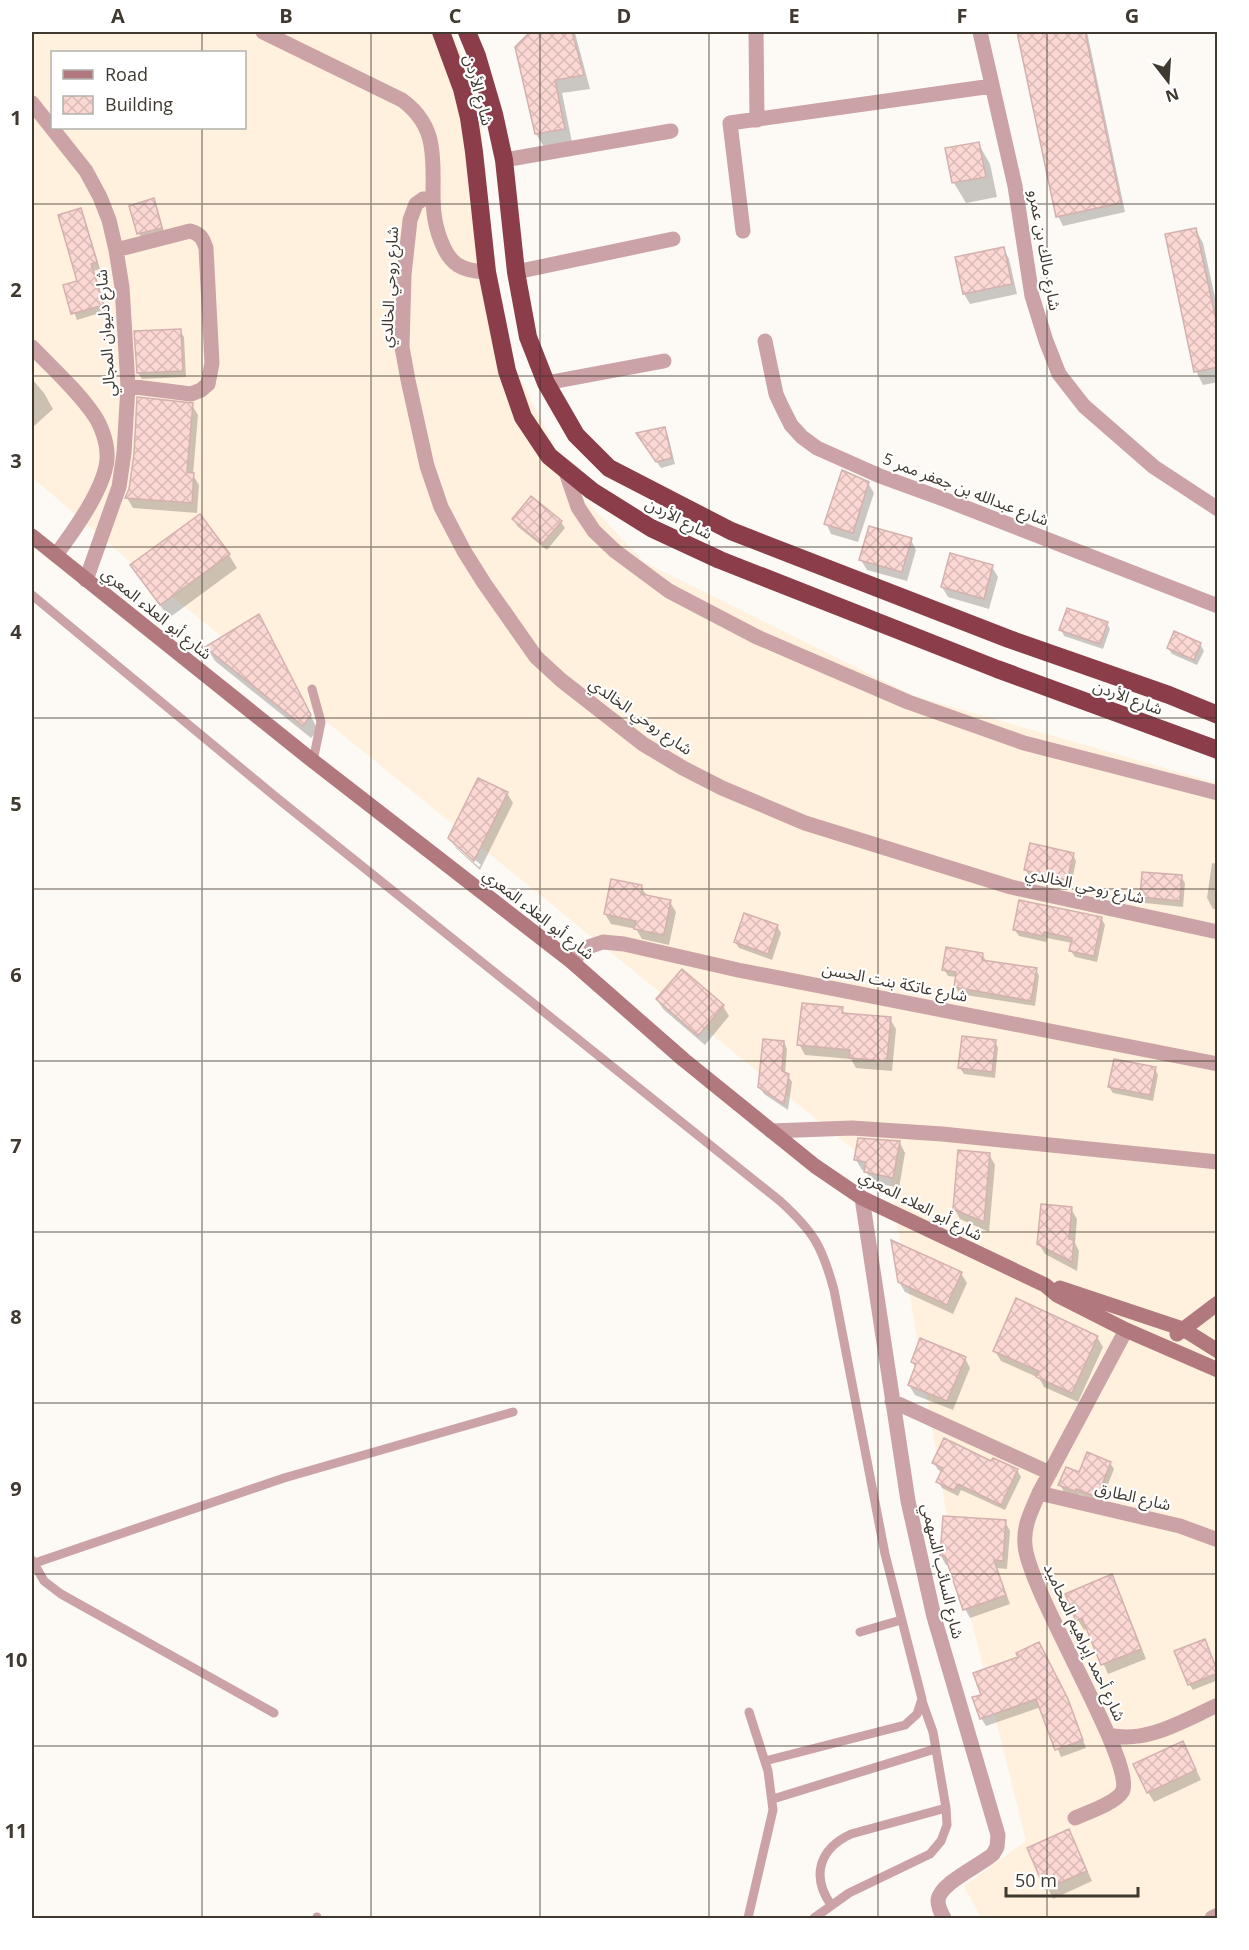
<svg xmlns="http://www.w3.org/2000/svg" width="1249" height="1950" viewBox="0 0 1249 1950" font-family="'Open Sans','Noto Sans Arabic',sans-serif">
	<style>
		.built { fill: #fff1dd; fill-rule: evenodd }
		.shadow { fill: #0003; fill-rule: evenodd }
		.building { fill: url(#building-cross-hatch); stroke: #d4b1ae; stroke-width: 1.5 }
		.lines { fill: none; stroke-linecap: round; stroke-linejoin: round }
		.lane { stroke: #cba2a6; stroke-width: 9 }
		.street { stroke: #cba2a6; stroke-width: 15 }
		.secondary { stroke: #b1787e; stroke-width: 15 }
		.highway { stroke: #8b3d4a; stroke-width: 18 }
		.grid { fill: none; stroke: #40392f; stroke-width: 1.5; stroke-opacity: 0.55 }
		.labels { text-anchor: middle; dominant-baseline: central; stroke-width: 4.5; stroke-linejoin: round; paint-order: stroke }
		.street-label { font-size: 16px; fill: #40392f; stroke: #fff }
		.neatline { fill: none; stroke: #40392f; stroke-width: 2 }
		.grid-label { font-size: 20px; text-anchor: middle; font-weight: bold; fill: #40392f }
	</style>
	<defs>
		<pattern id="building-cross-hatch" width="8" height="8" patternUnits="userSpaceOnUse" patternTransform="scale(1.5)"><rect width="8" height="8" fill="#fcd8d4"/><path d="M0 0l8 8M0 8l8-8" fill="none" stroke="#d9bab6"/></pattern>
	</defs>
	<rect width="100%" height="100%" fill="#fdf9f4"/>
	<path class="built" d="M32,32H452L478,92L499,336L576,490L644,562L914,696L1217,783V1918H981L964,1886L1026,1841L950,1534L890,1179L137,568L32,477ZM52,52H244V128H52Z"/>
	<path class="shadow" d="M532,32H574L575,33L590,89L562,93L572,142L544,147L536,134L517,47Z
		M1018,32H1087L1125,212L1063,226L1058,216Z
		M978,143L990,164L997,197L966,203L954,183L947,150Z
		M153,200L157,207L165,235L142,240L130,207Z
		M80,209L84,216L100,269L94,271L106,311L77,320L64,286L79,282Z
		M1195,229L1203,243L1218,311V382L1203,385L1196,371Z
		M1004,249L1009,259L1017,294L970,304L964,294Z
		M180,331L184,337L186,377L142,379L138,373Z
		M32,379L44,393L53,409L32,428Z
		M192,405L198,415L193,475L199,485L197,513L133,508L127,498Z
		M664,429L668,436L675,464L661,468L642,440Z
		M868,483L874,493L858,542L831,534L826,523Z
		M514,519L561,522L565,528L547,550L517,526Z
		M911,540L916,550L907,581L867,570L861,560Z
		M229,555L237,568L169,618L132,565Z
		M992,567L998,577L989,609L948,597L942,587Z
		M1107,623L1110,629L1103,649L1064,636L1061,629Z
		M266,629L318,730L311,738L215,661L207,648Z
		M1200,644L1204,651L1197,665L1172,654L1168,648Z
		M507,793L513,803L480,870L456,848L450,837ZM455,842L481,865L479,867L455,846Z
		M1073,854L1076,861L1071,886L1029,876L1026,870Z
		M1212,863L1218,864V909H1213L1207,898Z
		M1181,877L1185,883L1183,907L1145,903L1141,897Z
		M641,887L648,897L670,902L676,912L669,945L642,939L636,929L611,924L605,914Z
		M1101,918L1105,925L1097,962L1075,957L1071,951L1072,943L1047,938L1046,942L1019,936L1015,930Z
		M777,926L781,933L772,960L739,948L735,942Z
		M982,954L986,961L1036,969L1039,976L1035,1006L959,994L956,987L957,977L948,976L944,969Z
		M682,971L723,1006L729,1016L705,1045L663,1009L657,999Z
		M842,1009L846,1015L890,1019L896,1029L892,1071L856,1068L851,1059L805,1055L799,1044Z
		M995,1041L998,1048L995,1078L964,1074L960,1068Z
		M784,1042L787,1049L785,1074L788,1076L792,1082L788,1110L764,1094L760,1087Z
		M1155,1069L1158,1075L1153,1101L1113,1093L1109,1087Z
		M900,1143L905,1153L899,1188L872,1182L866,1171L862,1170L856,1160Z
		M989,1154L995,1165L989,1232L960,1219L954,1208Z
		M1071,1209L1077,1219L1075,1243L1079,1251L1077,1271L1045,1254L1039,1244Z
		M961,1273L967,1283L953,1314L905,1292L899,1282Z
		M1097,1337L1103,1347L1078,1402L1044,1387L1039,1378L1001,1361L995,1351Z
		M965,1358L970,1368L953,1410L915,1395L909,1385L916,1368L912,1362Z
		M934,1463H992L1017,1470L1021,1477L1005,1510L961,1490L958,1496L942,1488L938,1481L943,1472L938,1470Z
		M1110,1463L1114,1469L1101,1502L1079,1494L1078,1497L1064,1492L1060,1485L1080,1474Z
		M1005,1522L1010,1531L1007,1569L997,1568L1010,1604L970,1618L965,1609L949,1565H946L941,1556Z
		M1111,1576L1117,1586L1146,1659L1108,1674L1088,1628L1084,1630L1078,1620Z
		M1208,1647L1218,1671V1680L1193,1690L1189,1684Z
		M1020,1658L1071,1709L1086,1748L1061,1757L1041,1707L986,1726L981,1718L983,1695Z
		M1188,1753L1201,1780L1154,1802L1148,1792Z
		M1074,1841L1092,1881L1053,1899L1029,1849Z"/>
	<path class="building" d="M530,32H572L584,75L555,80L565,129L535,134L515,47Z
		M1017,32H1085L1121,203L1056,217Z
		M979,142L986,177L952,183L945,148Z
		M154,198L162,228L137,234L129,206Z
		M81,208L97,262L91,264L104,305L71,314L63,285L77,281L58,215Z
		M1196,228L1218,329V367L1194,372L1165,234Z
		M1004,247L1012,284L963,294L955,257Z
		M181,329L183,371L137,373L134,331Z
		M137,397L193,403L187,472L194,473L192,503L125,498L129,489L134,454Z
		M665,427L672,458L656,462L636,433Z
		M842,470L869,482L853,533L824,524Z
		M531,496L562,521L542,544L512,519Z
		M200,514L230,554L160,605L130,565Z
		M869,526L912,538L902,572L859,560Z
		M950,553L993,565L984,599L941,587Z
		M1067,608L1108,622L1100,644L1059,630Z
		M259,614L311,715L303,726L205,647Z
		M1174,631L1201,643L1194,660L1167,648Z
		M478,778L508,792L474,861L448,838Z
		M1030,843L1074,853L1067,880L1024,870Z
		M1142,872L1182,875L1180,901L1140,897Z
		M611,879L642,885L641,894L671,900L664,935L634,929L636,921L604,914Z
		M1019,900L1102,917L1094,956L1069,951L1072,938L1044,932L1043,936L1013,930Z
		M744,913L778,925L768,954L734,942Z
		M946,947L983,953L982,960L1037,968L1031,1001L954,987L956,972L942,970Z
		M682,969L724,1005L698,1036L656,999Z
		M802,1003L843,1007L842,1013L891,1017L887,1061L849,1058L850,1050L797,1045Z
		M962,1036L996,1040L992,1072L958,1068Z
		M763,1039L784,1041L782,1071L789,1074L784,1104L758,1087Z
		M1114,1059L1156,1067L1150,1095L1108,1087Z
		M858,1138L900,1141L893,1178L864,1172L866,1162L854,1160Z
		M958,1150L990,1153L984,1222L953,1209Z
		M1041,1204L1072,1207L1069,1239H1074L1072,1262L1037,1244Z
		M891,1240L962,1272L947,1305L898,1282Z
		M1016,1298L1098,1336L1072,1393L1036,1377L1039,1371L993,1351Z
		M920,1338L966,1357L947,1401L908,1385L916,1364L911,1362Z
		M944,1438L991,1461L993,1458L1018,1469L1001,1505L958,1484L954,1490L936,1482L943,1468L932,1463Z
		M1087,1452L1111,1462L1097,1497L1076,1489L1075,1491L1058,1485L1066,1467L1079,1472Z
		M943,1516L1006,1520L1003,1561L994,1560L1006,1595L963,1610L945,1556H940Z
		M1112,1574L1141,1649L1101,1665L1082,1618L1076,1621L1065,1594Z
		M1205,1639L1218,1673L1188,1685L1174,1651Z
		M1039,1642L1068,1699L1083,1740L1055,1750L1036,1699L980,1719L972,1697L981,1695L973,1673L1018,1657L1016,1653Z
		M1183,1741L1196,1770L1147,1793L1133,1764Z
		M1069,1829L1087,1871L1045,1889L1027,1848Z"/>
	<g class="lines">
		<path class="lane" d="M32,595L277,798L780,1201C814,1232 822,1246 834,1290L885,1554L922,1699L917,1714L905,1725L765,1761
			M312,689L321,722L313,761
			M32,1560L44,1581L61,1594L274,1713
			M32,1564L284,1478L513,1412
			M860,1632L901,1620
			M773,1799L935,1749
			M831,1905C811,1876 819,1849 851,1834L946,1808
			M317,1918V1917
			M748,1918L773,1810L768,1771L749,1712
			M814,1918L849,1893L930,1854L941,1841L947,1825L946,1808L933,1732L922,1701"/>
		<path class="street" d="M263,32L402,100C417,111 428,126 431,145C437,180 427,206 441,241C450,265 462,271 487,272
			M756,32L757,120
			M980,32L1015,186L1032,296L1046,341L1059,374L1084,406L1154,467L1218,509
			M32,103L86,171L100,197L109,220L116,250L122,287L128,386L124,453L119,487L86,580
			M504,160L671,131
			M432,199H423L416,204L410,220L404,275L402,347L408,380L427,466L441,507L464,551L484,583L536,657L561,680L643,744L683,768L722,788L805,823L1011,887L1218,932
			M743,231L730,123L992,86
			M116,250L190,231C201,234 203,239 206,248L212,363L208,384L201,390L191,394L128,386
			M516,272L673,239
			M765,341L776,394L781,405L791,425L802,437L817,448L880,476L946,500L1218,606
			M32,347C53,369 77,390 94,415C101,425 107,442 107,454C109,483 73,532 56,555
			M546,383L664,361
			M566,472L578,507L594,531L615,551L669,591L757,637L908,702L1024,743L1218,793
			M571,961L588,947L603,942L624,944L738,970L1218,1064
			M771,1131L852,1128L942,1134L1218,1162
			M862,1198L908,1501L934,1617L998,1835L997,1847L993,1854C981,1865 940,1883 938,1900C938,1906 941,1913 944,1918
			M892,1401L1050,1473
			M1039,1493L1180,1526L1218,1540
			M1109,1735C1147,1744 1184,1720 1218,1705
			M1075,1818C1086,1813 1116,1803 1122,1792C1138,1766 1028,1591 1025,1545C1023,1525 1032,1510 1039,1493L1126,1330
			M1212,1918L1218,1915"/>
		<path class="secondary" d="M32,536L313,761L571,961L684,1060L815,1166L862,1198L1045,1285L1057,1295L1126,1330L1218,1370
			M1060,1288L1183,1329L1218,1351
			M1177,1334L1218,1303"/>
		<path class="highway" d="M441,32L462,89L469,118L474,152L487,272L507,371L523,417L549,456L592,491L651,528L720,560L997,669L1218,750
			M467,32L477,56L494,114L504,160L516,272L528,337L546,383L576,435L609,468L731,531L1009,639L1169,695L1218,715"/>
	</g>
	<path class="grid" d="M202,32V52M371,32V1918M540,32V1918M709,32V1918M878,32V1918M1047,32V1918M202,128V1918M32,204H1218M32,376H1218M32,547H1218M32,718H1218M32,889H1218M32,1061H1218M32,1232H1218M32,1403H1218M32,1574H1218M32,1746H1218"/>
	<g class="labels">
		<g class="street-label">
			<text transform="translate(479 90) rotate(75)">شارع الأردن</text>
			<text transform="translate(1045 250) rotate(80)">شارع مالك بن عمرو</text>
			<text transform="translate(389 287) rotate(-87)">شارع روحي الخالدي</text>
			<text transform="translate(105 333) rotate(-94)">شارع دليوان المجالي</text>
			<text transform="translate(966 489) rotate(21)">شارع عبدالله بن جعفر ممر 5</text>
			<text transform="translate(679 518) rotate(27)">شارع الأردن</text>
			<text transform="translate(157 613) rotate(39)">شارع أبو العلاء المعري</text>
			<text transform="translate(1128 697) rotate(20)">شارع الأردن</text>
			<text transform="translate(641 716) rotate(35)">شارع روحي الخالدي</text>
			<text transform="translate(1085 885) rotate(12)">شارع روحي الخالدي</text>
			<text transform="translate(539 914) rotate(38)">شارع أبو العلاء المعري</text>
			<text transform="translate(895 982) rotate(11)">شارع عاتكة بنت الحسن</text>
			<text transform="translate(921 1205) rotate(27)">شارع أبو العلاء المعري</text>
			<text transform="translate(1133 1496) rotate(13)">شارع الطارق</text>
			<text transform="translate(943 1571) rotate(77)">شارع السائب السهمي</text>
			<text transform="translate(1085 1642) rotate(65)">شارع أحمد إبراهيم المحاميد</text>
		</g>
	</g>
	<rect width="1249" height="1950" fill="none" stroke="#ffffff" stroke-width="66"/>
	<rect x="51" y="51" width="195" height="78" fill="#ffffff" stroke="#b3b0ac" stroke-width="1.5"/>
	<rect x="63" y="70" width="30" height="9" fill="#b1787e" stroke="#b3b0ac" stroke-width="1.5"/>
	<text x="105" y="81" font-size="18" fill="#40392f">Road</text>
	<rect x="63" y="96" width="30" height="18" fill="url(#building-cross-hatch)" stroke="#b3b0ac" stroke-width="1.5"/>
	<text x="105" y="111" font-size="18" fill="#40392f">Building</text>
	<g transform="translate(1168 81) rotate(163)" stroke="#ffffff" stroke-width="4.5" paint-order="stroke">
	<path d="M0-4.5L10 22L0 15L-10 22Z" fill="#40392f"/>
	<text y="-9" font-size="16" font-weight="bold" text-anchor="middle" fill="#40392f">N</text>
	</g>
	<path d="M1006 1887v9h132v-9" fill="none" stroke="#40392f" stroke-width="3"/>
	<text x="1015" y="1887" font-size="18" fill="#40392f" stroke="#ffffff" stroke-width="4.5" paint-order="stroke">50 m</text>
	<rect x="33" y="33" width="1183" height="1884" class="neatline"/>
	<g class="grid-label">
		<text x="118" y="23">A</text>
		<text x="286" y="23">B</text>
		<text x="455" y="23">C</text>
		<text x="624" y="23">D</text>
		<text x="794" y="23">E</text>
		<text x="962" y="23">F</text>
		<text x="1132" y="23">G</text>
		<text x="16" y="125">1</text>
		<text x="16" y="297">2</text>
		<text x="16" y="468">3</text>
		<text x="16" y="639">4</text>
		<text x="16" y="811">5</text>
		<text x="16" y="982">6</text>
		<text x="16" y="1153">7</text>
		<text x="16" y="1324">8</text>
		<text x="16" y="1496">9</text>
		<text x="16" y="1667">10</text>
		<text x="16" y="1838">11</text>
	</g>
</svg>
